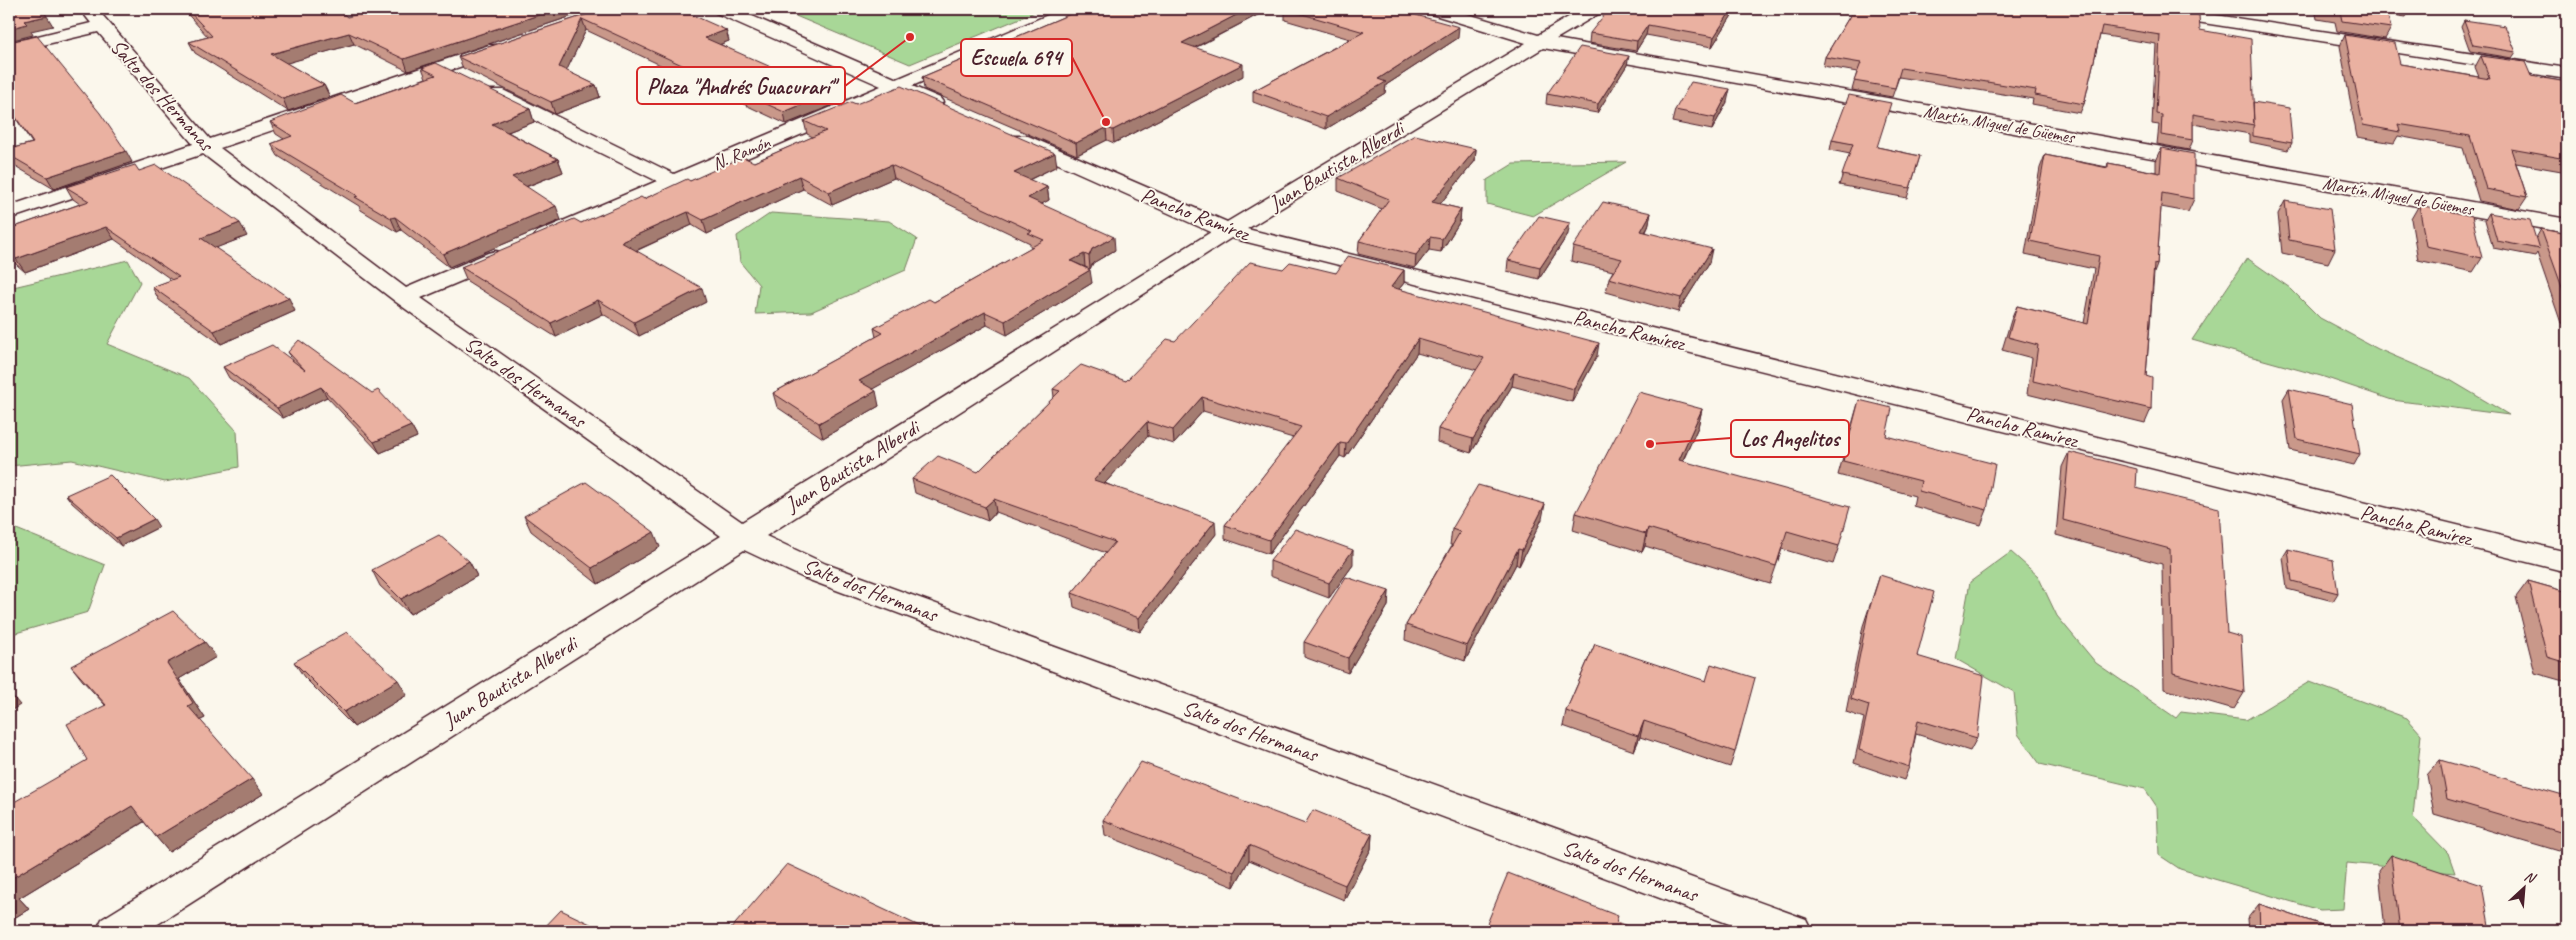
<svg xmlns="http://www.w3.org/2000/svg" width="2576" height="940" viewBox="0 0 2576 940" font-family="Caveat,sans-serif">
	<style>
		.green { fill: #a8d797; stroke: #797b61 }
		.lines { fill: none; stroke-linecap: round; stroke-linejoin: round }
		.street-casing { stroke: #4a1f2b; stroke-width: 3 }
		.street { fill: #fbf7ec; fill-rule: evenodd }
		.wall { fill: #c9988a; stroke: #4a1f2b }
		.shaded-wall { fill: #a47c71; stroke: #4a1f2b }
		.building { fill: #eab1a1; stroke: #4a1f2b }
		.labels { text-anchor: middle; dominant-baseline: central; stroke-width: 4; stroke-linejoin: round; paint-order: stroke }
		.far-street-label { font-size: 18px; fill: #4a1f2b; stroke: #fbf7ec }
		.street-label { font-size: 21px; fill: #4a1f2b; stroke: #fbf7ec }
		.leader { fill: none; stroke: #d62828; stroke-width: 2 }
		.callout-dot { fill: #d62828; stroke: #fbf7ec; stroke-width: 2 }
		.callout { fill: #fbf7ec; stroke: #d62828; stroke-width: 2 }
		.callout-label { font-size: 22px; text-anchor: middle; font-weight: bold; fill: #4a1f2b }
	</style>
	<rect width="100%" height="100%" fill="#fbf7ec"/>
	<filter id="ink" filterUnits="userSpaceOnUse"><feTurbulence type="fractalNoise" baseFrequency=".02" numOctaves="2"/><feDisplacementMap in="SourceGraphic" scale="10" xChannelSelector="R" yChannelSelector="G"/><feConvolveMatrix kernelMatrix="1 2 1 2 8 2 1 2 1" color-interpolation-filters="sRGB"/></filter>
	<g filter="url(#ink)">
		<path class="green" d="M779,9H1042L910,64Z
			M1626,162L1533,216L1487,204V180L1513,164Z
			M771,213L889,221L917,239L906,270L811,312L755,314L759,285L740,262L737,236Z
			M2247,258L2290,288L2320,318L2378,349L2450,380L2509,415L2392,400L2321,376L2192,340Z
			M128,260L140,282L107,344L189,378L237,431L239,467L165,482L72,460L9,466V288Z
			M9,526L105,565L88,612L9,635Z
			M2011,552L2038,576L2057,616L2096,663L2176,718L2181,712L2246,720L2309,682L2407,718L2421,734L2413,817L2448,853L2455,873L2347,863L2343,909L2320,910L2180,869L2159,855L2157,807L2145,789L2040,764L2018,734L2014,692L1956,659L1970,582Z"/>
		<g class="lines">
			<defs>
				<path id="street" d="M80,9H97L210,139L489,45H501L504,49L501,53L220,148L406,288L488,253L496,251L504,253L507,258L504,263L421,298L742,522L1211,232L1014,144L1011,140L1014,136H1028L1227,222L1526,43L1428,13L1426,9H1451L1538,35L1582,9H1602L1600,13L1556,39L2567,219V233L1543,48L1247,229L2567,552V572L1231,238L766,536L826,564L1806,919L1812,931H1748L804,578L744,550L147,931H96L102,919L721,536L396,302L203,154L9,219V206L193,144L98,32L9,53V43L91,23Z
					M714,9H736L897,79L1062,9H1084L1082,13L912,86L940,98L943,102L940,106H926L897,93L553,242L545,244L537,242L534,237L537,232L657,181L489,98L487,94L489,90H503L674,174L881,86L716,13Z
					M2137,9H2176L2567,68V79L2145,14L2139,13Z"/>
			</defs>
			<use href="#street" class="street-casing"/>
			<use href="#street" class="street"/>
		</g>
		<path class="wall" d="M183,9H338L347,17L593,9L408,71L354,44L286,63L324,85L330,97L288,111L195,53L189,42L208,37Z
			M603,9L726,30L729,41L720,44L833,105L786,124L586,30L566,71L596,85L600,97L555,114L463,68L458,57Z
			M1082,9H1269L1195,48L1243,76L1114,143L1107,140L1077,155L924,89L922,77Z
			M1285,9L1420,12V16L1458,38L1386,85L1385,93L1326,129L1253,102V91L1350,39L1285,20Z
			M1640,9H1736L1712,47L1646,35L1636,51L1589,43L1590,33L1640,10Z
			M1854,9L2200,30L2253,102L2292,143L2288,150L2250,142V134L2193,124V140L2189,150L2157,144L2159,125L2152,124L2156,44L2100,35L2084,104L2080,113L2032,104L2033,99L1899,77L1892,97L1852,90L1857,72L1823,66L1825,57Z
			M2313,9H2410L2406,17L2387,14L2391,28L2385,39L2337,31L2335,22L2317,19L2315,9Z
			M2464,20L2516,52L2512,58L2470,51L2461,26Z
			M2345,35L2400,64L2479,77L2475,67L2481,56L2531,76L2567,82V172L2516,163L2527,197L2519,209L2479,201L2463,148L2398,136L2394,143L2357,137L2340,46Z
			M9,42L132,162L54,189L10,163L9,161V149L32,143L9,108Z
			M1627,65L1597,113L1546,104L1547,94Z
			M422,68L530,109L534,122L508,132L558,159L563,172L526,187L561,220L449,267L401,230L397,232L361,210L359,206L278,156L271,144L284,139L276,134L270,122L355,103L426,78Z
			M1727,102L1712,130L1672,122L1675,110Z
			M856,104L1057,166L1029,180L1047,187L1049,200L1041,204L1115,250L1093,263L1090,269L1085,267L1092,283L1007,335L987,325L872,389L879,406L823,438L777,407L773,393L876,337L874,328L934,302L1032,247L1030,246V243L894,178L832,205L803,189L707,234L692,225L636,251L706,302L639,336L603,314L556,337L467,281L461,267L581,223L690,181L754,162L813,137L807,134L804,121Z
			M1832,140L1877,147L1920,156L1907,198L1839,185L1850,154L1830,150Z
			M2162,148L2194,199L2188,212L2161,207L2157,265L2154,273L2146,376L2151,409L2145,423L2027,394L2032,358L2002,350L2011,320L2017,306L2084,323L2094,269L2025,254L2040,168L2045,155L2107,167L2108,163L2156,172V161Z
			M1476,149L1475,161L1440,204L1461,209L1460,221L1441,252L1429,250L1415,268L1358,254L1359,241L1382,209L1338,191V178Z
			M139,171L247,236L215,248L295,311L221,344L159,300L152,287L172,280L114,239L25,272L9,258V229L80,204L73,199L66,187Z
			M2285,201L2335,249L2328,263L2282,253L2278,214Z
			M2419,205L2482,258L2473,272L2418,260L2411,219Z
			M1651,213L1648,227L1646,232L1709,263L1678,312L1606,292L1609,278L1613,271L1571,261L1573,247Z
			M2489,213L2536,238L2541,229L2567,234V324L2561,323L2537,253L2535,256L2493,248L2485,220Z
			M1568,234L1539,279L1507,271L1508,260Z
			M1283,269L1336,273L1404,270V283L1399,289L1597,356L1572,402L1512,386L1471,453L1437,442L1438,429L1477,370L1417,353L1345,458L1340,456L1269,554L1225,539V525L1293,438L1203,411L1174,444L1148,436L1105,483L1216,534L1140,632L1074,607L1072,593L1106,553L996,512L988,521L915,493L912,479L978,472L1054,397L1053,389L1126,381L1175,341Z
			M288,352L411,426L417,437L380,453L327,397L283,418L229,378L223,367L293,361Z
			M2289,389L2360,454L2354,465L2290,450L2283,399Z
			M1859,400L1886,436L1987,510L1981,525L1913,506L1915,496L1838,475L1855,414Z
			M1702,409L1698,427L1683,461L1839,546L1833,564L1782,549L1770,584L1645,546L1642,552L1573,530L1576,513Z
			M2069,452L2136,488L2227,633L2244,693L2234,709L2164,689L2162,564L2056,535L2062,467Z
			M66,495L159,527L121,546L72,503Z
			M524,516L660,547L598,584L531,531Z
			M1542,519L1519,566L1516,564L1465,661L1405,640L1406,625L1452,545H1450L1452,529Z
			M2288,549L2338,593L2333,601L2287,589L2283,557Z
			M469,561L477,576L410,614L380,586L372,570Z
			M1270,561L1353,565L1329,598L1270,576Z
			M1880,575L1917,656L1977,738L1970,751L1916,734L1909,767L1904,780L1854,763L1864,718L1846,712L1863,626Z
			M2528,581L2567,592V682L2535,673L2516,597Z
			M1389,591L1388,606L1348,673L1304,657V642Z
			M1595,644L1735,752L1730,767L1640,737L1634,751L1563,726L1566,711Z
			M216,657L179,679L205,718L200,720L263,794L169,852L144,822L19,898L29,909L9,921V829L87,760L105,705L83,681L71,666Z
			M294,662L407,695L354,727L304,677Z
			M2440,760L2567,811V843L2559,851L2434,814L2427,775Z
			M1103,820L1305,824L1372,834L1371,849L1344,900L1249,860L1234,887L1105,835Z
			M2391,855L2490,931H2385L2379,871Z
			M2259,904L2340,931H2248L2247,919Z"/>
		<path class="shaded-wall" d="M557,9H593L408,71L404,59Z
			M1248,9H1269L1182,54V43Z
			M1732,9H1736L1712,47L1714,37Z
			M47,16L53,26L31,31L33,35L9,41V29L24,21Z
			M582,19L586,30L563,78L559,67Z
			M1648,25L1646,35L1636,51L1637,41Z
			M1459,27L1458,38L1386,85L1385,93L1326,129V117L1378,79Z
			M726,30L729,41L708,49L705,38Z
			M349,33L354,44L277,66L271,54Z
			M1629,56L1627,65L1597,113L1598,104Z
			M1243,64V76L1114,143L1113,130Z
			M324,85L330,97L288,111L283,99Z
			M596,85L600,97L555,114L551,102Z
			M1730,89L1727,102L1712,130L1715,118Z
			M830,93L833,105L786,124L784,112Z
			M530,109L534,122L497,136L492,124Z
			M1106,128L1107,140L1077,155L1076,143Z
			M1476,149L1475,161L1431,215L1432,202Z
			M126,151L132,162L54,189L47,177Z
			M1055,153L1057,166L1016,186L1014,173Z
			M558,159L563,172L517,190L512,177Z
			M891,165L894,178L832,205L829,192Z
			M799,176L803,189L707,234L703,220Z
			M1047,187L1049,200L1029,211L1028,198Z
			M556,206L561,220L449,267L443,254Z
			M1461,209L1460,221L1441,252L1442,239Z
			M688,212L692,225L626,255L621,242Z
			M1651,213L1648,227L1638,244L1641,231Z
			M395,217L401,230L397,232L391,218Z
			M240,223L247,236L208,251L201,238Z
			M1570,223L1568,234L1539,279L1540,268Z
			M106,227L114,239L25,272L16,259Z
			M1114,237L1115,250L1093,263L1090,269L1089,256L1092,249Z
			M1430,237L1429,250L1415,268L1416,255Z
			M1712,249L1709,263L1678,312L1681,298Z
			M1084,254L1085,267L1071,261Z
			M1090,270L1092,283L1007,335L1005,321Z
			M1404,270V283L1390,300L1391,287Z
			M702,288L706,302L639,336L634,322Z
			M289,298L295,311L221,344L214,331Z
			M598,300L603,314L556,337L551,323Z
			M985,312L987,325L862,395L859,381Z
			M1418,339L1417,353L1345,458L1346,444Z
			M1599,343L1597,356L1572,402L1574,389Z
			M1514,373L1512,386L1471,453L1473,439Z
			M321,387L327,397L283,418L277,408Z
			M876,391L879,406L823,438L819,423Z
			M1202,397L1203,411L1174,444L1173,430Z
			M1702,409L1698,427L1675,477L1679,460Z
			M1147,422L1148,436L1096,493L1094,480Z
			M411,426L417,437L380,453L374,442Z
			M1340,443V456L1269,554V540Z
			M994,499L996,512L988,521L985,507Z
			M1545,504L1542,519L1519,566L1522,550Z
			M154,519L159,527L121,546L116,538Z
			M1215,521L1216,534L1140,632L1139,618Z
			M1648,528L1645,546L1642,552L1646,534Z
			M654,532L660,547L598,584L592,568Z
			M1518,549L1516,564L1465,661L1467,646Z
			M1353,550V565L1329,598V583Z
			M469,561L477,576L410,614L401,599Z
			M1389,591L1388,606L1348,673V658Z
			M205,642L216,657L179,679L205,718L199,721L188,706L167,663Z
			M398,680L407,695L354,727L344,712Z
			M9,692L20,705L9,712Z
			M1644,721L1640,737L1634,751L1638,736Z
			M252,779L263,794L169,852L156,837Z
			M132,806L145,821L19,898L29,909L9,921V880Z
			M1372,834L1371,849L1344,900L1345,885Z
			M1249,845V860L1234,887V872Z"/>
		<path class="building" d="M9,9H42L47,16L24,21L27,24L9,29Z
			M187,9H338L347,17L378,9H557L404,59L349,33L271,54L324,85L283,99L189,42L212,36Z
			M603,9H679L726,30L705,38L830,93L784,112L582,19L559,67L596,85L551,102L458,57Z
			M1082,9H1248L1182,43L1243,64L1113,130L1106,128L1076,143L922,77Z
			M1285,9H1408L1420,12L1416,15L1459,27L1378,79L1386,82L1326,117L1253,91L1364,32Z
			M1609,9H1633L1640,10V9H1732L1714,37L1648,25L1637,41L1590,33Z
			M1854,9H2157L2199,15L2200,30L2251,39L2254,125L2193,114V140L2161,135L2162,115L2156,114L2160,35L2102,26L2084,104L2035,95L2036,90L1901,68L1895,88L1854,81L1861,63L1825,57Z
			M2323,9H2386L2391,28L2342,21L2340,11Z
			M2464,20L2505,26L2516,52L2473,45Z
			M2345,35L2395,43L2400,64L2490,79L2481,56L2525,62L2531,76L2567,82V159L2511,149L2527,197L2486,189L2470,136L2398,124L2400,132L2363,125Z
			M37,36L100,113L126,151L47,177L9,155V149L33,143L9,107V42Z
			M1580,47L1629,56L1598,104L1547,94Z
			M436,63L530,109L492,124L558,159L512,177L556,206L443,254L395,217L391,218L355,197L358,196L271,144L292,136L270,122L341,95L355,103L436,75L422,68Z
			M1691,82L1730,89L1715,118L1675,110Z
			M901,86L1055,153L1014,173L1047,187L1028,198L1114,237L1092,249L1089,256L1084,254L1071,261L1090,270L1005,321L985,312L859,381L876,391L819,423L773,393L883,333L874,328L929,299L934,302L1044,240L1028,233L1032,231L891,165L829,192L799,176L703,220L688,212L621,242L702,288L634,322L598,300L551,323L461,267L574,219L581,223L641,197L644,199L687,179L690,181L743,157L754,162L826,131L804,121L851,102L856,104Z
			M1849,95L1891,103L1877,147L1920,156L1910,188L1842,175L1853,144L1832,140Z
			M2253,102L2289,108L2292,143L2253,136V127L2254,125Z
			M1415,135L1476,149L1432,202L1461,209L1442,239L1430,237L1416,255L1359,241L1389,199L1338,178Z
			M2162,148L2194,154V199L2162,193L2157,265L2154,264L2146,376L2152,378L2151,409L2033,381L2038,345L2008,337L2017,306L2088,324L2099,256L2030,241L2045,155L2108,168V163L2160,173Z
			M135,165L139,171L156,165L240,223L201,238L289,298L214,331L152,287L179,277L106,227L16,259L9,253V229L89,201L66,187Z
			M2285,201L2330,209L2335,249L2289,240Z
			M1603,202L1651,213L1641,231L1712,249L1681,298L1609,278L1622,259L1573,247Z
			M2419,205L2472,216L2482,258L2426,246Z
			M2489,213L2530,220L2539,249L2497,241Z
			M1539,216L1570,223L1540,268L1508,260Z
			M2541,229L2567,234V301Z
			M1348,256L1404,270L1391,287L1599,343L1574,389L1514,373L1473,439L1438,429L1484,358L1418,339L1346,444L1340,443L1269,540L1225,525L1301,427L1202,397L1173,430L1147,422L1094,480L1215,521L1139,618L1072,593L1115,542L994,499L985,507L912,479L938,456L978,472L1060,391L1053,389L1081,365L1126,381L1167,339L1175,341L1250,262L1283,269L1290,262L1336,273Z
			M299,340L372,393L378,390L411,426L374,442L321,387L277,408L223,367L272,345L305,370L288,352Z
			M2289,389L2352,404L2360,454L2297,439Z
			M1639,392L1702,409L1679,460L1850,507L1839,546L1787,531L1776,566L1648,528L1646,534L1576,513Z
			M1859,400L1892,408L1886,436L1995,464L1987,510L1919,491L1921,481L1843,461Z
			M2069,452L2137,469L2136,488L2219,508L2227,633L2241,637L2244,693L2173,673L2170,549L2063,520Z
			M110,475L154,519L116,538L66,495Z
			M586,482L654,532L592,568L524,516Z
			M1478,485L1545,504L1522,550L1518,549L1467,646L1406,625L1460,532L1452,529Z
			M1295,529L1353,550L1329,583L1270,561Z
			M439,535L469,561L401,599L372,570Z
			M2288,549L2333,560L2338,593L2292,581Z
			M1880,575L1934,592L1917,656L1984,676L1977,738L1918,720L1909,767L1859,750L1869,705L1851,699L1868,613Z
			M1346,577L1389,591L1348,658L1304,642Z
			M2528,581L2567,592V663L2547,657Z
			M173,611L205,642L167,663L193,703L188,706L252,779L156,837L132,806L9,880V829L11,828L9,825V805L87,760L67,724L106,705L71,666Z
			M347,632L398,680L344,712L294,662Z
			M1595,644L1706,681L1711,664L1755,678L1735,752L1644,721L1638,736L1566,711Z
			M2440,760L2563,795L2567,811V834L2447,799Z
			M1141,762L1305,824L1313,810L1372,834L1345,885L1249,845L1234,872L1103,820Z
			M2391,855L2482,885L2490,931H2400Z
			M787,864L930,931H729Z
			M1508,873L1618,916L1616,922L1641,931H1484Z
			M9,888L13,894L9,897Z
			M2259,904L2340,931H2260Z
			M561,910L605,931H541Z"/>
	</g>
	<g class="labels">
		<g class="far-street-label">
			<text transform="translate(1999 124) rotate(10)">Martín Miguel de Güemes</text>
			<text transform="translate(741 153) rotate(-23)">N. Ramón</text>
			<text transform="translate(2398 196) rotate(10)">Martín Miguel de Güemes</text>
		</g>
		<g class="street-label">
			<text transform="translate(162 95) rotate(48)">Salto dos Hermanas</text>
			<text transform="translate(1336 166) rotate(-31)">Juan Bautista Alberdi</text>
			<text transform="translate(1195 214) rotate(21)">Pancho Ramírez</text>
			<text transform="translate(1629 330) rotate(14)">Pancho Ramírez</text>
			<text transform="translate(525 382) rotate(35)">Salto dos Hermanas</text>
			<text transform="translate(2022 427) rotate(14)">Pancho Ramírez</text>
			<text transform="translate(852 466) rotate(-32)">Juan Bautista Alberdi</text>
			<text transform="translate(2416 525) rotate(14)">Pancho Ramírez</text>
			<text transform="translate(870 590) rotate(21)">Salto dos Hermanas</text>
			<text transform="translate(510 682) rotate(-32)">Juan Bautista Alberdi</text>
			<text transform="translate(1250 731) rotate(20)">Salto dos Hermanas</text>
			<text transform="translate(1630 871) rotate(20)">Salto dos Hermanas</text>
		</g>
	</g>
	<path class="leader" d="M1106 122L1072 57M910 37L845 86M1650 444L1731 438"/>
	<g class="callout-dot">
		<circle cx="1106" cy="122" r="5"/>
		<circle cx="910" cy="37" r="5"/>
		<circle cx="1650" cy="444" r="5"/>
	</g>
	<g class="callout">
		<rect x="961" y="39" width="111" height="37" rx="5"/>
		<rect x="637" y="67" width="208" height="37" rx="5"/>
		<rect x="1731" y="420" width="118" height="37" rx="5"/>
	</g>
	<g class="callout-label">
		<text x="1016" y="65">Escuela 694</text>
		<text x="741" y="94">Plaza "Andrés Guacurarí"</text>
		<text x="1790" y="446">Los Angelitos</text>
	</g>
	<rect width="2576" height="940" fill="none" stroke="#fbf7ec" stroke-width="30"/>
	<rect x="15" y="15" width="2546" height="910" fill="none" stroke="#4a1f2b" stroke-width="2" filter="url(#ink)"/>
	<g transform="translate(2524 888) rotate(26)" stroke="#fbf7ec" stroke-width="4" paint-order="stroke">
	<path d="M0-4L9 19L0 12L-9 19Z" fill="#4a1f2b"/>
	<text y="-8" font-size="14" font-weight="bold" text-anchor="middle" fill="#4a1f2b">N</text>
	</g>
</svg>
